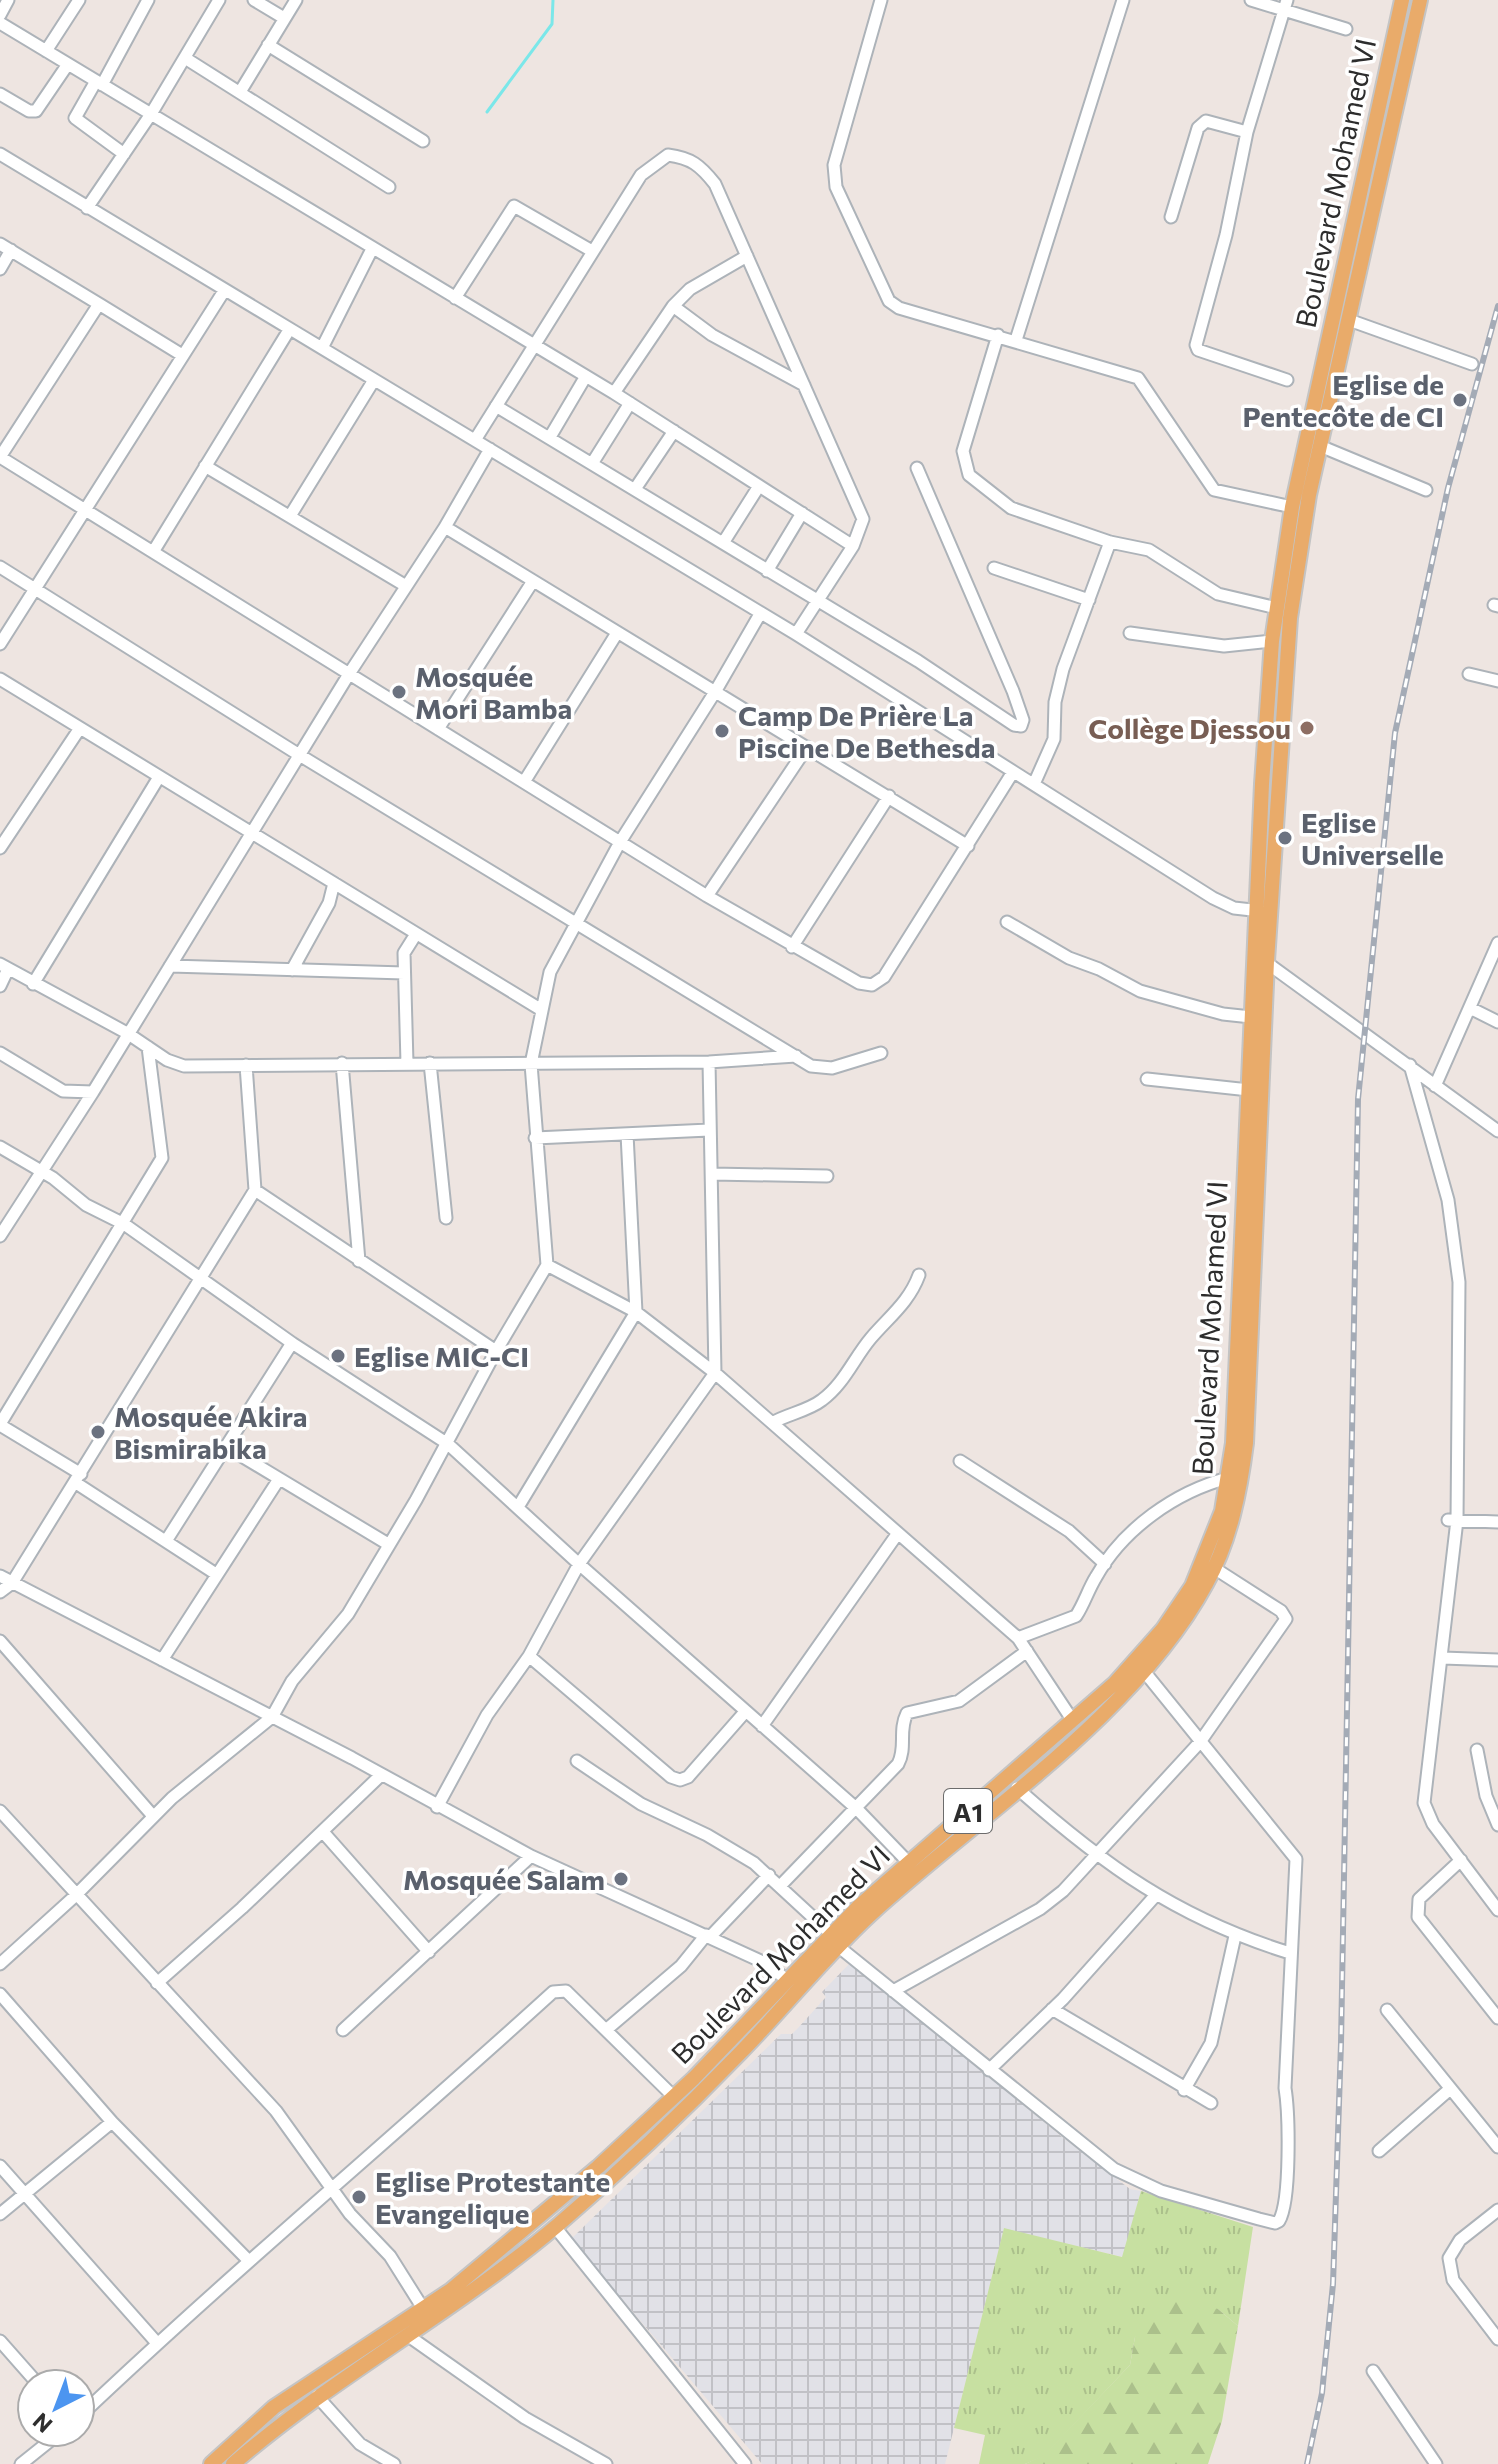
<svg xmlns="http://www.w3.org/2000/svg" width="1498" height="2464" viewBox="0 0 1498 2464" font-family="Commissioner,sans-serif">
	<style>
		.industrial { fill: url(#industrial-grid) }
		.grass { fill: url(#grass-tufts) }
		.forest { fill: url(#forest-firs) }
		.lines { fill: none; stroke-linecap: round; stroke-linejoin: round }
		.stream { stroke: #7be7e9; stroke-width: 3 }
		.minor-casing { stroke: #adb3b9; stroke-width: 15 }
		.major-casing { stroke: #c4c4c4; stroke-width: 18 }
		.minor { stroke: #fff; stroke-width: 11 }
		.major { stroke: #e9ab6a; stroke-width: 14 }
		.rail-casing { stroke: #a4abb6; stroke-width: 6 }
		.rail { stroke: #fff; stroke-width: 3; stroke-dasharray: 9; stroke-linecap: butt }
		.worship-dot { fill: #6b7280; stroke: #fff; stroke-width: 3 }
		.education-dot { fill: #8d6e63; stroke: #fff; stroke-width: 3 }
		.labels { text-anchor: middle; dominant-baseline: central; stroke-width: 7; stroke-linejoin: round; paint-order: stroke }
		.shield { fill: #fff; stroke: #6c6c6c; stroke-width: 2 }
		.shield-label { font-size: 26px; font-weight: bold; fill: #2d2d2d }
		.street-label { font-size: 28px; fill: #2d2d2d; stroke: #fff }
		.worship-label { font-size: 28px; font-weight: bold; fill: #5b616d; stroke: #fff; text-anchor: start }
		.education-label { font-size: 28px; font-weight: bold; fill: #785e54; stroke: #fff; text-anchor: end }
	</style>
	<defs>
		<pattern id="industrial-grid" width="8" height="8" patternUnits="userSpaceOnUse" patternTransform="scale(2)"><rect width="8" height="8" fill="#e1e1e7"/><path d="M0 4h8M4 0v8" fill="none" stroke="#c1c1c6"/></pattern>
		<pattern id="grass-tufts" width="24" height="20" patternUnits="userSpaceOnUse" patternTransform="scale(2)"><rect width="24" height="20" fill="#c7e0a1"/><path d="M3 7l-1-3M5 7V3M7 7l1-3M15 17l-1-3M17 17v-4M19 17l1-3" fill="none" stroke="#abc08b"/></pattern>
		<pattern id="forest-firs" width="22" height="20" patternUnits="userSpaceOnUse" patternTransform="scale(2)"><rect width="22" height="20" fill="#c7e0a1"/><path d="M5 1l3.5 6h-7zM16 11l3.5 6h-7z" fill="#abc08b"/></pattern>
	</defs>
	<rect width="100%" height="100%" fill="#eee5e1"/>
	<path class="industrial" d="M851,1962L1062,2137L1130,2189L1141,2191L1123,2257L1004,2229L945,2464H762L571,2239L781,2034H792L798,2028L826,1997L822,1992Z"/>
	<path class="grass" d="M1141,2191L1253,2227L1238,2326L1218,2309L1135,2337L1130,2365L1044,2456L1025,2464H979L985,2435L954,2428L1004,2228L1122,2257Z"/>
	<path class="forest" d="M1177,2298L1218,2309L1238,2326L1222,2421L1208,2464H1025L1044,2455L1130,2365L1135,2337L1150,2311Z"/>
	<g class="lines">
		<path class="stream" d="M487,112L552,24L553,0"/>
		<defs>
			<path id="minor" d="M254,0L284,18
				M881,0L834,165L836,187L889,301L899,308L1138,378L1214,490L1292,507
				M1251,0L1346,29
				M0,15L8,0
				M0,23L614,393L853,546
				M268,45L423,141
				M46,51L79,0
				M185,58L389,187
				M96,81L75,118L124,154
				M102,85L148,0
				M240,92L296,0
				M0,94L29,111H36L68,64
				M0,154L796,634L1213,898L1234,908L1261,911
				M87,208L151,114L219,0
				M1171,217L1198,128L1206,121L1247,132
				M0,244L99,304L0,457
				M747,256L690,289L673,306L712,335L804,385
				M0,269L11,250
				M455,298L514,206L592,251
				M99,304L182,355
				M1349,320L1472,364
				M998,335L963,451L969,475L1011,508L1110,542L1149,550L1218,594L1277,608
				M1016,340L1123,0
				M322,348L372,249
				M1287,380L1198,350L1196,345L1226,235L1247,132L1287,0
				M614,393L673,306
				M496,406L918,661L1014,725L1021,726L1023,720L1013,691L917,468
				M550,437L586,376
				M475,440L641,175L668,155C691,158 700,165 715,184L863,519L853,546L796,634
				M1320,446L1426,490
				M0,457L707,896L859,983L872,985L884,977L1013,772
				M593,462L630,403
				M205,466L406,586
				M635,489L674,431
				M290,516L374,380
				M445,527L968,846
				M723,543L759,486
				M153,552L289,330
				M0,567L301,756L811,1066L832,1068L881,1053
				M994,568L1089,600
				M767,571L802,513
				M1494,605L1498,606
				M1130,633L1224,646L1272,641
				M0,644L224,291
				M1469,674L1498,681
				M0,679L540,1009
				M438,729L533,581
				M524,782L617,633
				M1034,784L1054,739L1055,702L1063,669L1110,542
				M0,848L80,728
				M707,896L807,747
				M1007,922L1069,958L1099,969L1140,991L1223,1014L1251,1017
				M792,947L889,796
				M1263,960L1498,1131
				M0,964L127,1033L167,1060L184,1066L709,1062L796,1056
				M170,966L404,973
				M292,970L329,903L334,883
				M33,984L159,777
				M0,986L8,969
				M1472,1009L1498,1022
				M0,1053L63,1091L93,1092
				M342,1063L359,1261
				M407,1063L404,953L416,934
				M430,1063L446,1218
				M1410,1065L1448,1200L1459,1282L1457,1520L1424,1803L1433,1824L1498,1910
				M1147,1079L1249,1090
				M1435,1086L1498,943
				M535,1138L709,1130
				M0,1147L53,1178L86,1205L124,1224L292,1343L448,1444L579,1564L857,1809L908,1862
				M712,1174L827,1176
				M255,1190L496,1351
				M0,1236L93,1092L349,674L445,527L490,449
				M547,1265L636,1312L715,1373L1018,1638L1073,1721
				M772,1423C787,1414 808,1411 822,1400C844,1384 854,1358 871,1338C890,1316 909,1302 919,1275
				M0,1424L162,1158L148,1047
				M0,1425L81,1474
				M225,1446L388,1544
				M960,1461L1069,1531L1105,1564
				M76,1483L216,1574
				M518,1507L636,1312L627,1134
				M1448,1520L1498,1522
				M166,1541L292,1343
				M0,1576L352,1758L531,1856L765,1963L786,1979
				M0,1592L12,1583L255,1190L246,1065
				M1018,1638L1076,1616C1084,1604 1088,1590 1096,1577C1123,1529 1175,1492 1228,1478
				M0,1641L153,1816
				M529,1656L671,1777L680,1780L688,1777L745,1712
				M1443,1658L1498,1660
				M162,1660L279,1479
				M762,1726L898,1533
				M1477,1750L1486,1796L1498,1825
				M577,1761L641,1804L707,1835L754,1863L830,1933
				M1017,1788C1105,1866 1177,1918 1290,1953
				M437,1807L487,1715L529,1656L579,1564L715,1373L709,1062
				M0,1811L276,2111L350,2214L390,2256L424,2310
				M323,1832L429,1952
				M1461,1860L1419,1899L1418,1917L1498,2018
				M781,1885L898,1764C907,1747 898,1731 907,1713L959,1701L1027,1651
				M710,1937L769,1875
				M839,1947L1114,2169L1161,2191L1259,2219L1275,2223L1279,2221C1291,2201 1289,2113 1285,2088L1296,1859L1143,1670
				M0,1964L75,1896L172,1798L272,1717L292,1681L348,1614L416,1500L496,1351L547,1265L531,1064L550,972L620,842L715,692L760,614
				M157,1983L242,1908L381,1775
				M893,1991L1040,1909L1063,1891L1200,1742L1286,1619L1281,1611L1214,1568
				M0,1994L112,2122L249,2261
				M1052,2009L1211,2103
				M1387,2010L1498,2147
				M343,2030L531,1856
				M606,2030L681,1966L706,1935
				M989,2070L1063,1999L1155,1896
				M1184,2090L1211,2043L1235,1936
				M1379,2151L1450,2089
				M0,2166L157,2343
				M1498,2210L1460,2240L1449,2258L1453,2280L1498,2339
				M0,2214L112,2122
				M555,2227L745,2464
				M410,2337L525,2418L606,2464
				M0,2341L38,2384
				M1373,2371L1436,2464
				M317,2396L360,2444L394,2464
				M80,2416C234,2270 396,2135 553,1992L566,1991L674,2097
				M21,2464L61,2432"/>
			<path id="major" d="M211,2464L274,2407L451,2290L598,2167L694,2078L858,1907L1115,1683L1163,1629L1192,1586L1222,1511L1233,1443L1262,784L1272,641L1292,507L1402,0
				M233,2464C336,2375 454,2313 559,2224C622,2170 683,2112 741,2052C785,2007 825,1956 872,1913C981,1814 1136,1714 1206,1584C1230,1542 1240,1491 1246,1443L1267,961L1290,618L1309,495L1420,0"/>
		</defs>
		<use href="#minor" class="minor-casing"/>
		<use href="#major" class="major-casing"/>
		<use href="#minor" class="minor"/>
		<use href="#major" class="major"/>
		<defs>
			<path id="rail" d="M1307,2464L1322,2393L1333,2284L1341,2043L1358,1099L1395,733L1448,488L1498,306"/>
		</defs>
		<use href="#rail" class="rail-casing"/>
		<use href="#rail" class="rail"/>
	</g>
	<g class="worship-dot">
		<circle cx="1460" cy="400" r="8"/>
		<circle cx="399" cy="692" r="8"/>
		<circle cx="722" cy="731" r="8"/>
		<circle cx="1285" cy="838" r="8"/>
		<circle cx="338" cy="1356" r="8"/>
		<circle cx="98" cy="1432" r="8"/>
		<circle cx="621" cy="1879" r="8"/>
		<circle cx="359" cy="2197" r="8"/>
	</g>
	<circle class="education-dot" cx="1307" cy="728" r="8"/>
	<g class="labels">
		<rect class="shield" x="944" y="1789" width="48" height="44" rx="6"/>
		<g class="shield-label">
			<text x="968" y="1811">A1</text>
		</g>
		<g class="street-label">
			<text transform="translate(1335 183) rotate(-78)">Boulevard Mohamed VI</text>
			<text transform="translate(1209 1328) rotate(-87)">Boulevard Mohamed VI</text>
			<text transform="translate(780 1954) rotate(-45)">Boulevard Mohamed VI</text>
		</g>
		<g class="worship-label">
			<text x="1444" y="384" text-anchor="end">Eglise de<tspan x="1444" dy="32">Pentecôte de CI</tspan></text>
			<text x="415" y="676">Mosquée<tspan x="415" dy="32">Mori Bamba</tspan></text>
			<text x="738" y="715">Camp De Prière La<tspan x="738" dy="32">Piscine De Bethesda</tspan></text>
			<text x="1301" y="822">Eglise<tspan x="1301" dy="32">Universelle</tspan></text>
			<text x="354" y="1356">Eglise MIC-CI</text>
			<text x="114" y="1416">Mosquée Akira<tspan x="114" dy="32">Bismirabika</tspan></text>
			<text x="605" y="1879" text-anchor="end">Mosquée Salam</text>
			<text x="375" y="2181">Eglise Protestante<tspan x="375" dy="32">Evangelique</tspan></text>
		</g>
		<g class="education-label">
			<text x="1291" y="728">Collège Djessou</text>
		</g>
	</g>
	<g transform="translate(56 2408) rotate(222)"><circle r="38" fill="#ffffff" stroke="#ababab" stroke-width="2"/>
	<path d="M0-6L14 30L0 20L-14 30Z" fill="#4c95f0"/>
	<text y="-12" font-size="22" font-weight="bold" text-anchor="middle" fill="#2d2d2d">N</text>
	</g>
</svg>
